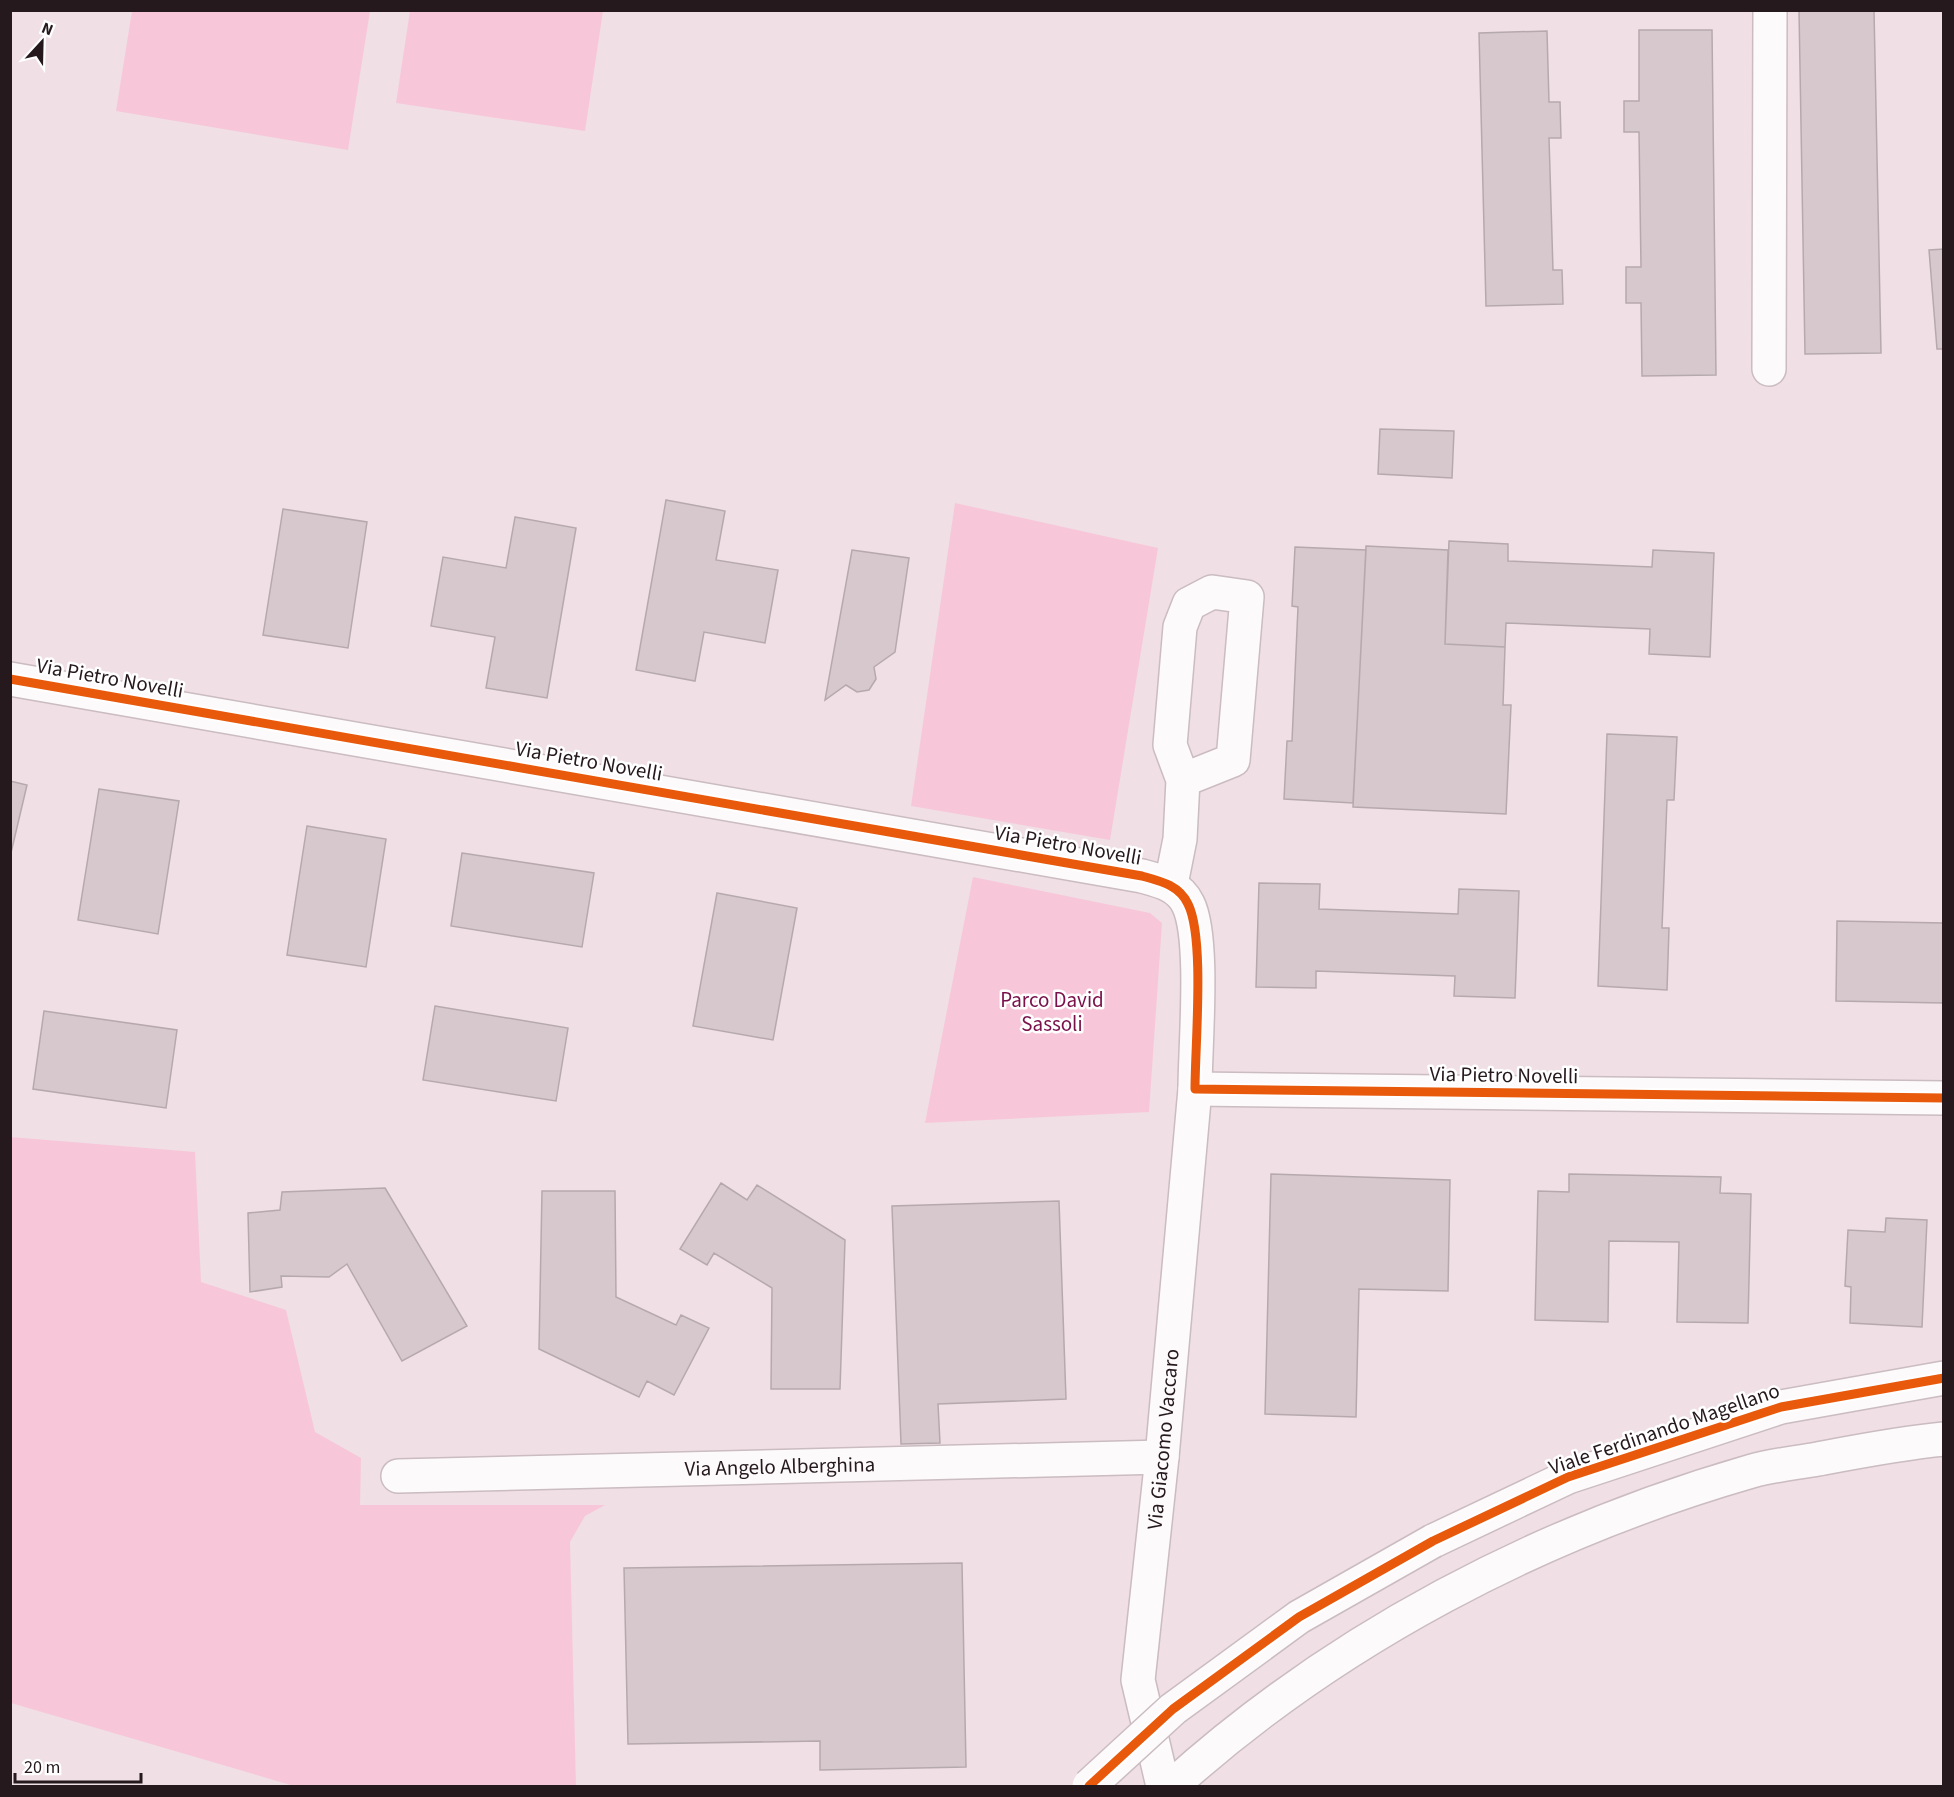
<svg xmlns="http://www.w3.org/2000/svg" width="1954" height="1797" viewBox="0 0 1954 1797" font-family="'Source Sans 3',sans-serif">
	<style>
		.green { fill: #f7c7d9 }
		.building { fill: #d6c8cd; stroke: #b6a9ae; stroke-width: 1.5 }
		.lines { fill: none; stroke-linecap: round; stroke-linejoin: round }
		.minor-casing { stroke: #cabcc1; stroke-width: 36 }
		.minor { stroke: #fdfafb; stroke-width: 33 }
		.minor-bridge-casing { stroke: #cabcc1; stroke-width: 36; stroke-linecap: butt }
		.minor-bridge { stroke: #fdfafb; stroke-width: 33 }
		.cycleway-casing { stroke: #fff; stroke-width: 13 }
		.cycleway { stroke: #e8590c; stroke-width: 9 }
		.labels { text-anchor: middle; dominant-baseline: central; stroke-width: 5; stroke-linejoin: round; paint-order: stroke }
		.street-label { font-size: 21px; fill: #25191e; stroke: #fff }
		.park-label { font-size: 21px; fill: #7a104a; stroke: #fff }
	</style>
	<rect width="100%" height="100%" fill="#f0dfe5"/>
	<path class="green" d="M132,11H370L348,150L116,111Z
		M410,11H603L585,131L396,103Z
		M955,503L1158,548L1110,840L911,806Z
		M973,877L1150,913L1162,923L1149,1112L925,1123Z
		M10,1137L195,1152L201,1282L286,1310L315,1432L361,1458L360,1505H605L585,1516L570,1542L576,1786H294L11,1703Z"/>
	<path class="building" d="M1799,10H1874L1881,353L1805,354Z
		M1639,30H1712L1716,375L1642,376L1641,303H1626V267H1641L1639,132H1624V101H1639Z
		M1547,31L1549,102H1560L1561,138H1549L1553,270H1562L1563,304L1486,306L1479,33Z
		M1944,249V349H1937L1929,250Z
		M1380,429L1454,431L1452,478L1378,474Z
		M666,500L725,511L716,560L778,570L765,643L704,632L695,681L636,670Z
		M283,509L367,522L348,648L263,635Z
		M515,517L576,528L547,698L486,688L495,637L431,626L443,557L506,568Z
		M1449,541L1508,544V561L1652,567L1653,550L1714,553L1710,657L1649,654L1650,629L1506,623L1505,647L1445,644Z
		M1366,546L1448,550L1445,644L1505,647L1503,705H1511L1506,814L1353,807Z
		M1295,547L1366,550L1353,803L1284,799L1287,741H1292L1298,607L1292,606Z
		M852,550L909,558L895,652L874,667L876,679L869,690L857,692L846,685L825,700Z
		M1607,734L1677,737L1674,800H1667L1662,928H1669L1667,990L1598,986Z
		M10,781L27,785L10,857Z
		M99,789L179,801L158,934L78,920Z
		M307,826L386,839L366,967L287,955Z
		M462,853L594,873L582,947L451,926Z
		M1259,883L1320,884L1319,909L1458,914L1459,889L1519,891L1515,998L1454,996L1455,976L1316,971V988L1256,987Z
		M717,893L797,908L773,1040L693,1026Z
		M1837,921L1944,923V1003L1836,1001Z
		M435,1006L568,1028L556,1101L423,1080Z
		M44,1011L177,1030L166,1108L33,1089Z
		M1271,1174L1450,1180L1448,1291L1359,1289L1356,1417L1265,1414Z
		M1569,1174L1721,1177L1720,1193L1751,1194L1748,1323L1677,1322L1679,1242L1609,1241L1608,1322L1535,1320L1538,1191L1569,1192Z
		M721,1183L747,1200L757,1185L845,1240L840,1389H771L772,1288L714,1253L707,1265L680,1249Z
		M385,1188L467,1326L402,1361L347,1264L329,1277L281,1276L282,1287L250,1292L248,1213L280,1210L282,1192Z
		M542,1191H615L616,1297L676,1325L681,1315L709,1328L674,1395L647,1381L639,1397L539,1349Z
		M1059,1201L1066,1399L938,1404L940,1443L901,1444L892,1206Z
		M1886,1218L1927,1220L1922,1327L1850,1323L1851,1287L1845,1286L1848,1230L1885,1232Z
		M962,1563L966,1767L820,1770V1741L628,1744L624,1568Z"/>
	<g class="lines">
		<defs>
			<g id="minor">
				<path d="M1769,369L1770,10"/>
				<path d="M10,679L1142,876C1160,881 1179,885 1188,904C1205,938 1195,1046 1195,1089L1944,1098"/>
				<path d="M1171,884L1180,839L1183,780L1233,760L1247,597L1212,592L1189,604L1180,627L1170,745L1183,780"/>
				<path id="s1" d="M398,1476L1162,1457"/>
				<path d="M1433,1541L1568,1477L1781,1407L1944,1378"/>
				<path id="s2" d="M1163,1786L1138,1680L1162,1457L1195,1089"/>
				<path d="M1172,1786C1336,1638 1540,1532 1752,1471C1773,1465 1796,1463 1818,1459C1860,1451 1901,1443 1944,1439"/>
			</g>
		</defs>
		<use href="#minor" class="minor-casing"/>
		<use href="#minor" class="minor"/>
		<defs>
			<path id="minor-bridge" d="M1089,1786L1173,1709L1299,1617L1433,1541"/>
		</defs>
		<use href="#minor-bridge" class="minor-bridge-casing"/>
		<use href="#minor-bridge" class="minor-bridge"/>
		<defs>
			<path id="cycleway" d="M10,679L1142,876C1160,881 1179,885 1188,904C1205,938 1195,1046 1195,1089L1944,1098
				M1089,1786L1173,1709L1299,1617L1433,1541L1568,1477L1781,1407L1944,1378"/>
		</defs>
		<use href="#cycleway" class="cycleway-casing"/>
		<use href="#cycleway" class="cycleway"/>
	</g>
	<g class="labels">
		<g class="street-label">
			<text transform="translate(110 678) rotate(10)">Via Pietro Novelli</text>
			<text transform="translate(589 761) rotate(10)">Via Pietro Novelli</text>
			<text transform="translate(1068 845) rotate(10)">Via Pietro Novelli</text>
			<text transform="translate(1504 1075) rotate(1)">Via Pietro Novelli</text>
			<text transform="translate(1664 1429) rotate(-19)">Viale Ferdinando Magellano</text>
			<text stroke="none"><textPath href="#s2" startOffset="351">Via Giacomo Vaccaro</textPath></text>
			<text stroke="none"><textPath href="#s1" startOffset="382">Via Angelo Alberghina</textPath></text>
		</g>
		<g class="park-label">
			<text x="1052" y="1000">Parco David<tspan x="1052" dy="24">Sassoli</tspan></text>
		</g>
	</g>
	<rect width="1954" height="1797" fill="none" stroke="#25191e" stroke-width="24"/>
	<g transform="translate(42 42) rotate(22)" stroke="#ffffff" stroke-width="4.5" paint-order="stroke">
	<path d="M0-4.5L10 22L0 15L-10 22Z" fill="#25191e"/>
	<text y="-9" font-size="16" font-weight="bold" text-anchor="middle" fill="#25191e">N</text>
	</g>
	<path d="M15 1773v9h126v-9" fill="none" stroke="#25191e" stroke-width="3"/>
	<text x="24" y="1773" font-size="18" fill="#25191e" stroke="#ffffff" stroke-width="4.5" paint-order="stroke">20 m</text>
</svg>
